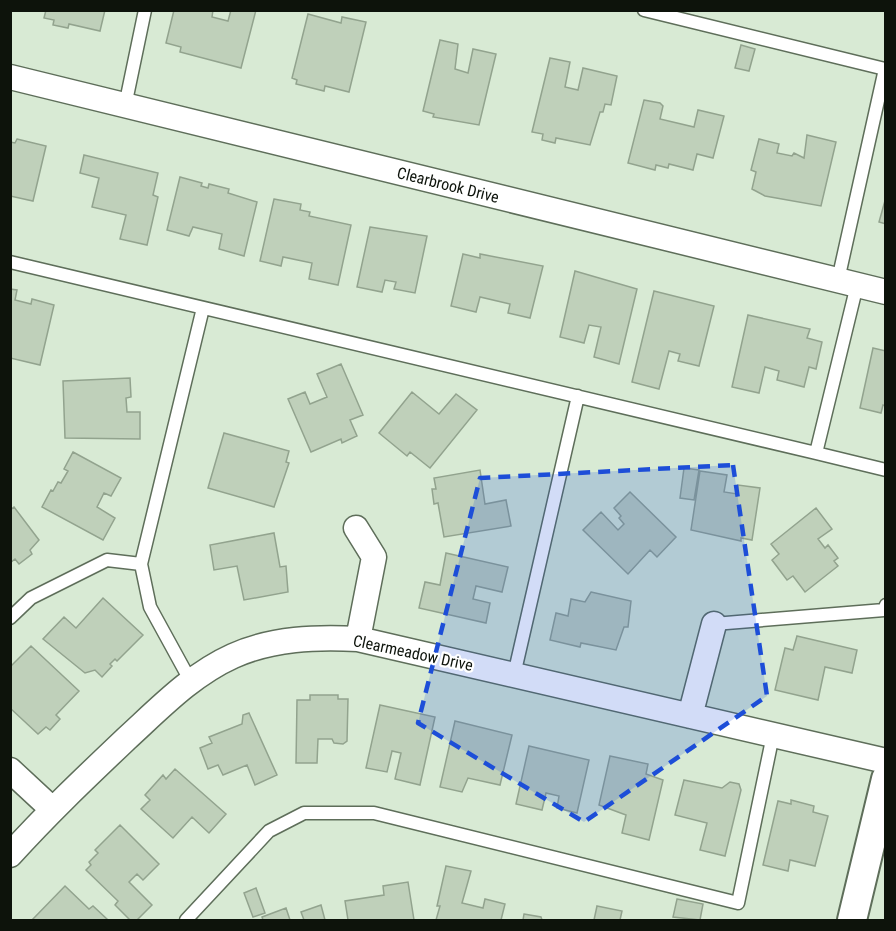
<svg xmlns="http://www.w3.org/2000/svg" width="896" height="931" viewBox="0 0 896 931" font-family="'Roboto Condensed',sans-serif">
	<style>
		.building { fill: #bfd0ba; stroke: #92a38e; stroke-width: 1.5 }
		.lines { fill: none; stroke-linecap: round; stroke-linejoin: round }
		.service-casing { stroke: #5e6e5a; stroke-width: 15 }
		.minor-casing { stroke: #5e6e5a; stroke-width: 27 }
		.tertiary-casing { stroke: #5e6e5a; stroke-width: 32 }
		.service { stroke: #fff; stroke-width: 12 }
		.minor { stroke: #fff; stroke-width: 24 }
		.tertiary { stroke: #fff; stroke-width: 28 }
		.marked { fill: #1d4ed8; fill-opacity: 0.2; stroke: #1d4ed8; stroke-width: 4.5; stroke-dasharray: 12 8; stroke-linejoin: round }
		.labels { text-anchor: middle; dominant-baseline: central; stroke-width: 4.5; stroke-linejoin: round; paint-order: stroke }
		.street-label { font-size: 16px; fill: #0d130b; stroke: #fff }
	</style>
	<rect width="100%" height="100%" fill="#d8ead4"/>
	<path class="building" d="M46,10H105L100,31L69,24L68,28L53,25L54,20L44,18Z
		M174,10H213L212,17L228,21L231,10H256L241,68L180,52L181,47L166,43Z
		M308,14L341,23L342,17L366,22L349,92L325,86L324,91L296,84L297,80L292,78Z
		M440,40L458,44L455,69L468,73L473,49L496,54L479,125L433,117L434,114L423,111Z
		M741,45L755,49L749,71L735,68Z
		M550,58L570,62L565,87L578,90L583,68L617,76L611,105L605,104L603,112H600L590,145L556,138L555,143L542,140L543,134L532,132Z
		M644,100L660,103L663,106L660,119L694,127L698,110L724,116L713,158L697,154L693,170L669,164L668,168L656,165L655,170L628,163Z
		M807,135L836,142L821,206L765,196L752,189L756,172L751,170L759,139L779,144L777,153L792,156L794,153L804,158Z
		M17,139L46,146L33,201L10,196V142L15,143Z
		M84,155L158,173L153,195L158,197L147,245L120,239L126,215L92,207L99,178L80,173Z
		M180,177L202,183L201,186L208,188L209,184L229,189L228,193L257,202L244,256L219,249L222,234L193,227L189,236L167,230Z
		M886,197V224L879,222Z
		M274,199L301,204L300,210L310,212L309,216L351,225L338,285L309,279L312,263L283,257L281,266L260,261Z
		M370,227L427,236L415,293L394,289L396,282L385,280L382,292L357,287Z
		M463,254L480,258V254L543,266L530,318L508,313L510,304L480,297L476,312L451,306Z
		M575,271L637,289L619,364L594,357L601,327L589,325L584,343L560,337Z
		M10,289L17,290L15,300L31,304L32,299L54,305L40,365L10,358Z
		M654,291L714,306L699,366L678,361L680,354L669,351L659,389L632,382Z
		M748,315L810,329L807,338L822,342L816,369L809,367L804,387L777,380L779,371L765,367L759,393L732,387Z
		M873,348L886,351V406L883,405L881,413L860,408Z
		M341,364L363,415L350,420L357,436L342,443L341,439L311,452L288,399L305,392L310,404L327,397L317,374Z
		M130,378L131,397L126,398L127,412H140V439L65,438L63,381Z
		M412,392L439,414L456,394L477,410L430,468L410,452L407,456L379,433Z
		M224,433L289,451L286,462L289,463L274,507L208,488Z
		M73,452L121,478L111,496L104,493L97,507L115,518L103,540L42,507L51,490L53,491L58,482L61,483L68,471L64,469Z
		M684,468L699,470L694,500L680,498Z
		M480,470L485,504L506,500L511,526L444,537L438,503L434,504L432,489H436L434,478Z
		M700,471L727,475L724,492L737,494L738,485L760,488L752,540L741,538V541L691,530Z
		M630,492L676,537L657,557L650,550L628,574L583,530L601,512L618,530L624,524L619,518L621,516L614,508Z
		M14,507L39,540L30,550L32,554L19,564L15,559L10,563V510Z
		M816,508L832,529L818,539L825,548L828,545L838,558L834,561L838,566L805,592L793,576L787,580L772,560L779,554L771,544Z
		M274,533L280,567L286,566L288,592L244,600L237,566L214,570L210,545Z
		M446,553L508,567L502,592L476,586L473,599L490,603L486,623L419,608L425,582L440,585Z
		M591,592L631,601L628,627H624L616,650L581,643L580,647L550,640L556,613L568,616L571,599L585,602Z
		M103,598L143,635L117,661L115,659L110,664L112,666L102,677L95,670L85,673L43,639L64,617L76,628Z
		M797,636L857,650L852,673L825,667L818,700L775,690L785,648L793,650Z
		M31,646L79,691L56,715L60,719L50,730L46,727L38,734L10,708V667Z
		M310,695H338V699H348L347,741L343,744L334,743L332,739H318L317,763H296L297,700H310Z
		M380,705L435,717L420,785L395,779L401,753L392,751L387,772L366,768Z
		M249,713L277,775L255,785L247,765L223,775L218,765L208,769L200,748L212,743L209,737L242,724L243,715Z
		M455,721L512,735L500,785L468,778L462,792L440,787Z
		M529,746L589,760L577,813L557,808L559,796L546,793L542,810L516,804Z
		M610,756L648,764L646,774L663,780L649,840L622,833L626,815L599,805Z
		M175,769L226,814L209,833L192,817L173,838L141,809L150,800L145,795L163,775L166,779Z
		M684,780L722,788L730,782L739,784L741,790L725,856L700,850L707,823L675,815Z
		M791,800L814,806L813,812L828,816L815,866L790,860L788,871L763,865L778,801L791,804Z
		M120,825L159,864L143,880L137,874L129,882L152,905L137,920H130L115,905L118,901L86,870L91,865L89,862L98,853L95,850Z
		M446,866L471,871L462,903L483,908L485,899L505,904L501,920H436L440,906H437Z
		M408,882L414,920H348L345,901L384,895L383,886Z
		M65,886L89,909L93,906L108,920H32Z
		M256,888L265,913L253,917L244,893Z
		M677,899L703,904L700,920L673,917Z
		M321,905L325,920H304L301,912Z
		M597,906L622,911L620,920H594Z
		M286,908L290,920H263L262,917Z
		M524,914L541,917L542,920H523Z"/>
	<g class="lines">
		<defs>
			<path id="service" d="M644,10L885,69L838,280
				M125,106L145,10
				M10,262L816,453L857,285
				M816,453L886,470
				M10,618L31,598L107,560L141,564
				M714,624L884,610L886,605
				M514,675L578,396
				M190,680L150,607L141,564L203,308
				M186,920L269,831L304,813H374L738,903L773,735"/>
			<path id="minor" d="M10,77L886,292
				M356,528L374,557L358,639
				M690,716L714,624
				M10,770L52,809
				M10,855C47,814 86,777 126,739C160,708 191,675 233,656C273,638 316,637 358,639L886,761"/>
			<path id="tertiary" d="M852,920L886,779"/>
		</defs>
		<use href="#service" class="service-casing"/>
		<use href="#minor" class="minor-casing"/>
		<use href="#tertiary" class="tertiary-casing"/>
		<use href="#service" class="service"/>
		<use href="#minor" class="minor"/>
		<use href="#tertiary" class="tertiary"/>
	</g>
	<path class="marked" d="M733,465L767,696L584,822L418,723L480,478Z"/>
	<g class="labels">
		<g class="street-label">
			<text transform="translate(448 185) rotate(14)">Clearbrook Drive</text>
			<text transform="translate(413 653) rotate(12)">Clearmeadow Drive</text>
		</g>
	</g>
	<rect width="896" height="931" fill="none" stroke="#0d130b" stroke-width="24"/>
</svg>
